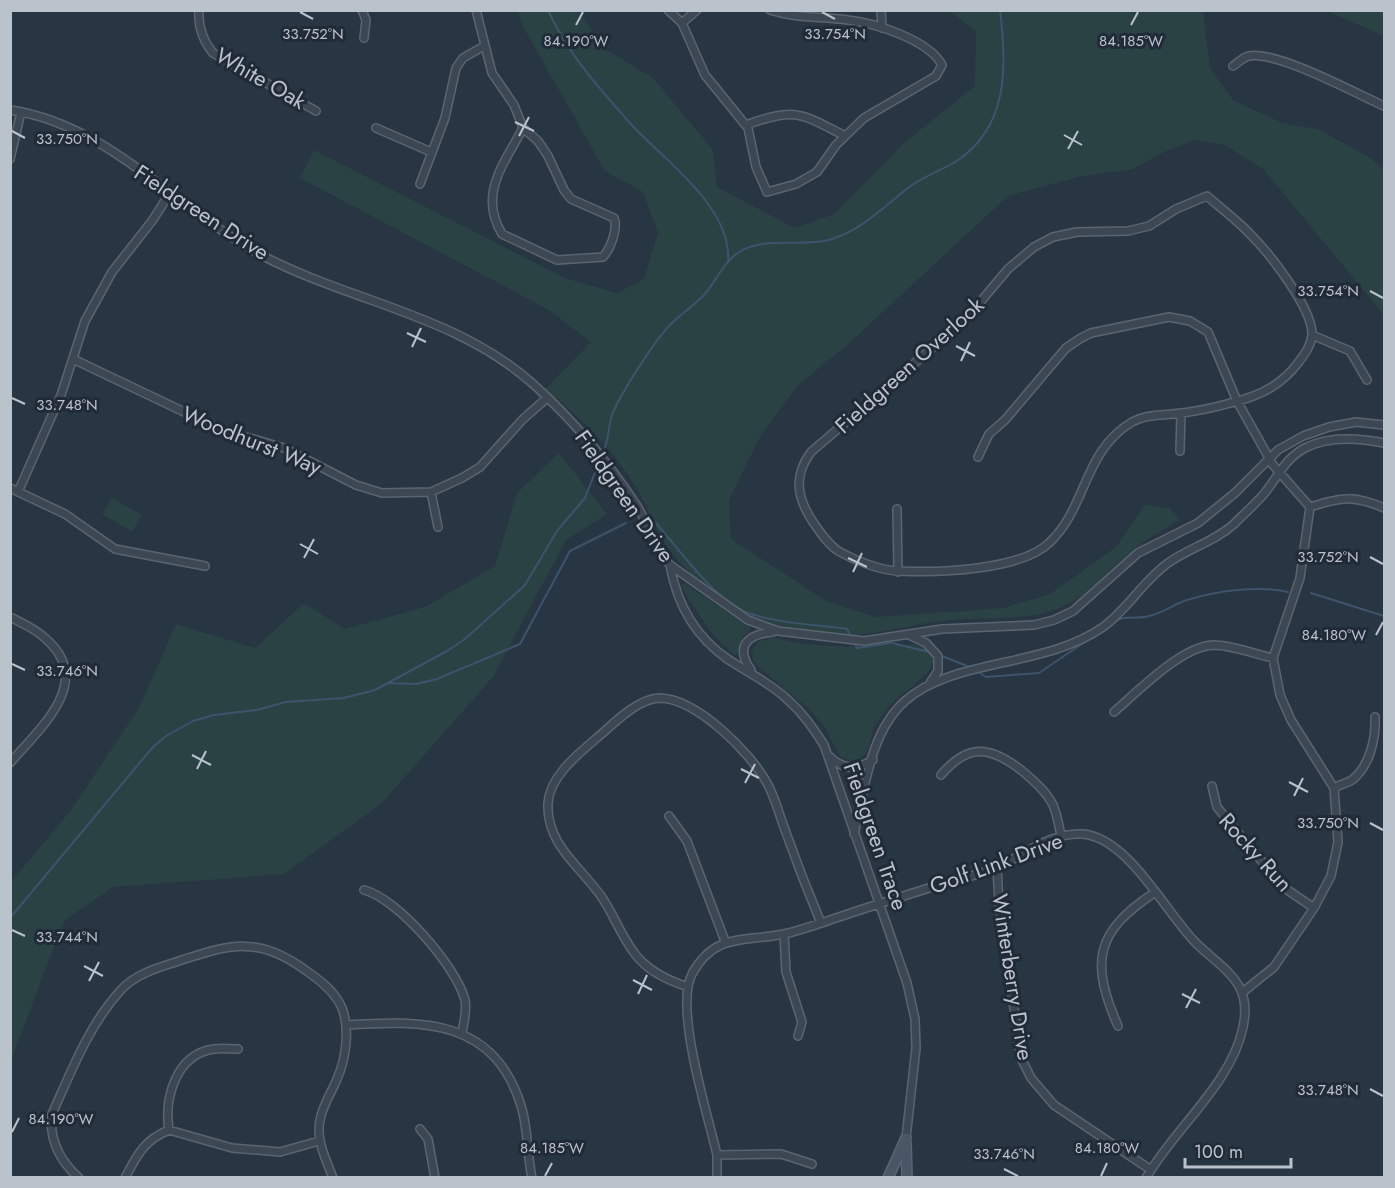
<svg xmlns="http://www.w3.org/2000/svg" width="1395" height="1188" viewBox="0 0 1395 1188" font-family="Jost,sans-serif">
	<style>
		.green { fill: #2a4244 }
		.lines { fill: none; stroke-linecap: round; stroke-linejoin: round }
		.stream { stroke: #3e536c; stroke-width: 2 }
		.street-casing { stroke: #5b6570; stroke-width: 10 }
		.secondary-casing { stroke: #5b6570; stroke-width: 12 }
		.street { stroke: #3c4753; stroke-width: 7 }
		.secondary { stroke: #4a5666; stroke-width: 9 }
		.ticks { fill: none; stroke: #bac2cc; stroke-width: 2 }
		.labels { text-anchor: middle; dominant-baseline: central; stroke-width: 6; stroke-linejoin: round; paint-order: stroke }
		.street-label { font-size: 22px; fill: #bac2cc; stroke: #212b38 }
		.ticks-label { font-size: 15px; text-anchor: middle; fill: #bac2cc; stroke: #212b38; stroke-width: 6; stroke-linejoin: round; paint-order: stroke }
	</style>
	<rect width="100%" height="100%" fill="#283543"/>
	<path class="green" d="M518,11H579L602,47L653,78L713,150L717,187L795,228L834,214L904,143L975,86L976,31L949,11H1203L1210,68L1233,100L1282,123L1318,129L1371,158L1384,171V315L1264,170L1225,145L1195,140L1164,152L1133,169L1079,177L1008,196L845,347L797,386L760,437L729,500L731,539L828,602L876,617L1003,608L1050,594L1116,547L1145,505L1170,508L1180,520C1162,530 1143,541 1127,555C1108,571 1091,593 1068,604C1033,622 990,617 952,620C921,622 890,632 858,635C793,641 728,611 683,566C662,545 654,521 641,496C618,454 582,419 545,389L591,342L549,310L300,178L314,150L565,278L617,293L644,279L658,233L643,192L605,171L522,25Z
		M1327,11H1381L1384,12V36Z
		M559,453L607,514L566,540L493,677L381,804L284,874L113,887L64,921L11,1060V882L71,810L139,708L176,624L255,648L304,603L345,629L425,607L495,566L517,493Z
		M112,498L142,515L132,532L102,514Z
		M684,583L749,627L750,630L742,638L738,654L734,655L710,631L680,586Z
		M774,638L805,644L846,647L915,644L927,650L934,659C930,680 901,691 887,709C883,714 878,721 874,728C870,737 871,751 862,757C855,762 847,760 840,757L826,729L810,710L755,664C750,654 752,649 759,641Z"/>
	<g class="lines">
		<path class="stream" d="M548,10C567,53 599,88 629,122C662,159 732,206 728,261
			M604,450C609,439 608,427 612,415C621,393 654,341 671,324C681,314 692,307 702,297C716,283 722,263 739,252C763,237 797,246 824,241C858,234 882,208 908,188C922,177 940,171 955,162C1009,128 1007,66 1000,10
			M655,522C680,550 715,602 751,614C777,623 819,625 847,629L851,637
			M1311,593L1384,616
			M1114,622C1126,614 1136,620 1149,616C1163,613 1174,604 1187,600C1217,591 1257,585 1288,592
			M855,644L857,648L892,643L933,653
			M942,656L972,668
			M980,673L986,677L1039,673L1092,637
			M387,683L416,684L437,679L520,644L570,551L626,523
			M10,918L152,748L166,736L193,721L214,715L257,710L286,702L344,698L375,690L447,651L465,639L525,585L557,531L585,498L599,462"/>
		<defs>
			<path id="street" d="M199,10C198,26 203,41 213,53L316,111
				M362,10L366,20L364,38
				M476,10L492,73L514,105L523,128L538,141L548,156L564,190L571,199L614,218C618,229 611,248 603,257L557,260L502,234C478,194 504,164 523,128
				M668,10L682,23L705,75L748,128L756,167L767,192L796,184L817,172L836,145L864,118L936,76L942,65C929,40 875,23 848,20C821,16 798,19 770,10
				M881,10L882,28
				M682,23L697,10
				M1233,66C1238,63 1243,57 1249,56C1278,51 1355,93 1384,106
				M10,110C109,124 179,211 263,256C352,302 455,315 532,383C573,420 607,460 637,506C649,526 655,548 670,565L748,620L778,631L864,641L942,629L1034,625L1054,620L1073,611L1138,553L1198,523L1235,493L1278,450L1303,436L1329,427L1356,422L1384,425
				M746,125C796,107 800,113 845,136
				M376,128L431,152
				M10,159L21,112
				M420,184L445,118L456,68L463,58L484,46
				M1207,196C1222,209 1238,221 1251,235C1270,254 1313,309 1312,335C1311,346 1304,355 1298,363C1282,384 1263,394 1238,401C1220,406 1200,411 1181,413C1164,416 1148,413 1132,422C1083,451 1087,508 1049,543C1021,570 938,573 900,571C882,571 856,561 840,552C829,546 820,532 813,522C797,498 793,476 811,452L966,319L1008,269L1034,247L1053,237L1077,232L1128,231L1149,226L1176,209Z
				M1312,335L1350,351L1367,380
				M73,359L222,430L284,448L356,485L382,493L431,492L462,478L480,467L523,419L547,398
				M1180,451L1181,413
				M978,457L989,434L1005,420L1066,348L1081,338L1091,333L1169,317L1190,321L1208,332L1237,401L1273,465L1310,507L1300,578L1273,658L1280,695L1291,720L1334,788L1338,842L1331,876L1314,908L1274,967L1243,992
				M10,488L65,514L115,549L205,566
				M18,492L61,395L85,321L112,272L152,221L170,193
				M431,492L438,527
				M1310,507C1341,497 1354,495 1384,508
				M897,509L898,572
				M670,565C677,605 695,637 729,660C749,673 770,683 787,699C803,713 813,728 824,745L907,983L915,1019L916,1048L906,1138
				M10,617C22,623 36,629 46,639C95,682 40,728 10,763
				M909,635L926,643L938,656V671L930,683
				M751,670C734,646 748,634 773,632
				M1114,712C1137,692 1182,646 1213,645C1232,645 1254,654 1273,658
				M829,756C842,770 857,770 873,760
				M941,775C968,743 990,746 1021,770C1033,780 1046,791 1053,805C1057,814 1059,826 1061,836
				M1212,786L1217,807L1283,887L1314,908
				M1334,788C1339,785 1347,783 1352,780C1370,766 1376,738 1375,717
				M669,816L687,841L725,941
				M854,834C865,790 869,733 905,701C953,658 1045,668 1103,627C1128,609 1143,581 1168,563C1189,548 1214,542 1234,524C1243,515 1254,505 1263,495C1277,479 1284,459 1305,448C1328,436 1359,438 1384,443
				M997,868L999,903L1021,1058L1031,1078L1054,1105L1151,1170
				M364,890C397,898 456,966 465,1000C467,1010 464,1022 462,1033
				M784,934L786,972L802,1022L798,1036
				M688,987C667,980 648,971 635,954C622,937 614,916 603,899C582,867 546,846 548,803C550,773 585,749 606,730C619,718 641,698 660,698C697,699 750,752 767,783C775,797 779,814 785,830C796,861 808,892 821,923
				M346,1025C425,1020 496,1019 522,1109C528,1130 527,1155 532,1178
				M1118,1026C1090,962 1095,932 1154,893
				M420,1129L428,1139L435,1178
				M169,1130C164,1098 176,1054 214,1049C222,1048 230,1049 238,1049
				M717,1155L781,1154L812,1164
				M79,1178C60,1161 49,1139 52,1114C71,1072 89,1025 120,991C134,975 156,968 176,962C231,944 258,935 308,972C321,981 335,992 342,1008C350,1029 346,1059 337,1079C330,1096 319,1111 319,1130C319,1146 327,1162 333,1178
				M125,1178C137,1155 144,1140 169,1130L232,1148L280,1152L319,1141
				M717,1178V1155C708,1115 674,1009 692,974C715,932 745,942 784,934C802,930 821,923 839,917C874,905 910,894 945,883C962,878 980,875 996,868C1025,855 1049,832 1083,834C1128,838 1165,911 1195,942C1223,970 1253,981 1243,1027C1232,1083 1174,1129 1146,1178"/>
			<path id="secondary" d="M906,1143L907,1178
				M888,1178L906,1138"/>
		</defs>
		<use href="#street" class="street-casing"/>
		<use href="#secondary" class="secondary-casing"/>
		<use href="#street" class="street"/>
		<use href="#secondary" class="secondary"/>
	</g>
	<path class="ticks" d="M300,12L313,19M822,12L835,19M576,25L583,12M1131,25L1138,12M515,122L534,131M12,131L25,138M1064,135L1082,145M519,136L529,117M1068,149L1078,131M1370,291L1383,298M407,333L426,342M956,346L975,356M412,347L421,328M961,361L970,342M12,398L25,404M300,544L318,554M1370,557L1383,564M304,558L314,539M848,558L867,567M853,572L862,553M1376,635L1383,622M12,664L25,670M192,755L211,765M197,769L206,751M741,769L759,778M1289,782L1308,792M745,783L755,764M1294,796L1303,778M1370,823L1383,830M12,930L25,936M84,966L103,976M633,980L652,990M89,981L99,962M638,994L647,975M1182,994L1200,1003M1186,1008L1196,989M1370,1089L1383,1096M12,1132L19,1118M1004,1169L1018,1176M545,1176L552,1163M1101,1176L1107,1163"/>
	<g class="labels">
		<g class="street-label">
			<text transform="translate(261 78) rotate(30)">White Oak</text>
			<text transform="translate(202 212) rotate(33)">Fieldgreen Drive</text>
			<text transform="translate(909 365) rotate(-42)">Fieldgreen Overlook</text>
			<text transform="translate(252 440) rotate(22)">Woodhurst Way</text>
			<text transform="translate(625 496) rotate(55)">Fieldgreen Drive</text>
			<text transform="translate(876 836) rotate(71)">Fieldgreen Trace</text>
			<text transform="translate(1256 852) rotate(48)">Rocky Run</text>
			<text transform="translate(996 863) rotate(-20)">Golf Link Drive</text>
			<text transform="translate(1013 977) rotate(81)">Winterberry Drive</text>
		</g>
	</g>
	<g class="ticks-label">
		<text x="313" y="39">33.752°N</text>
		<text x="835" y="39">33.754°N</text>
		<text x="576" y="46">84.190°W</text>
		<text x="1131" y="46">84.185°W</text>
		<text x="67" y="144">33.750°N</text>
		<text x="1328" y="296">33.754°N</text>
		<text x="67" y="410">33.748°N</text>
		<text x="1328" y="562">33.752°N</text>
		<text x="1334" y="640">84.180°W</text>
		<text x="67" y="676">33.746°N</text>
		<text x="1328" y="828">33.750°N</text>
		<text x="67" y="942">33.744°N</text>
		<text x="1328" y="1095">33.748°N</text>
		<text x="61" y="1124">84.190°W</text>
		<text x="552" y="1153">84.185°W</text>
		<text x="1107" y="1153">84.180°W</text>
		<text x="1004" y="1159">33.746°N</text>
	</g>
	<rect width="1395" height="1188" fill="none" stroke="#bac2cc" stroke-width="24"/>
	<path d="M1185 1158v9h106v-9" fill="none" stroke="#bac2cc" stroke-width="3"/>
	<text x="1194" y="1158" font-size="18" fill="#bac2cc" stroke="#212b38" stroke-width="4.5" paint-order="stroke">100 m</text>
</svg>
